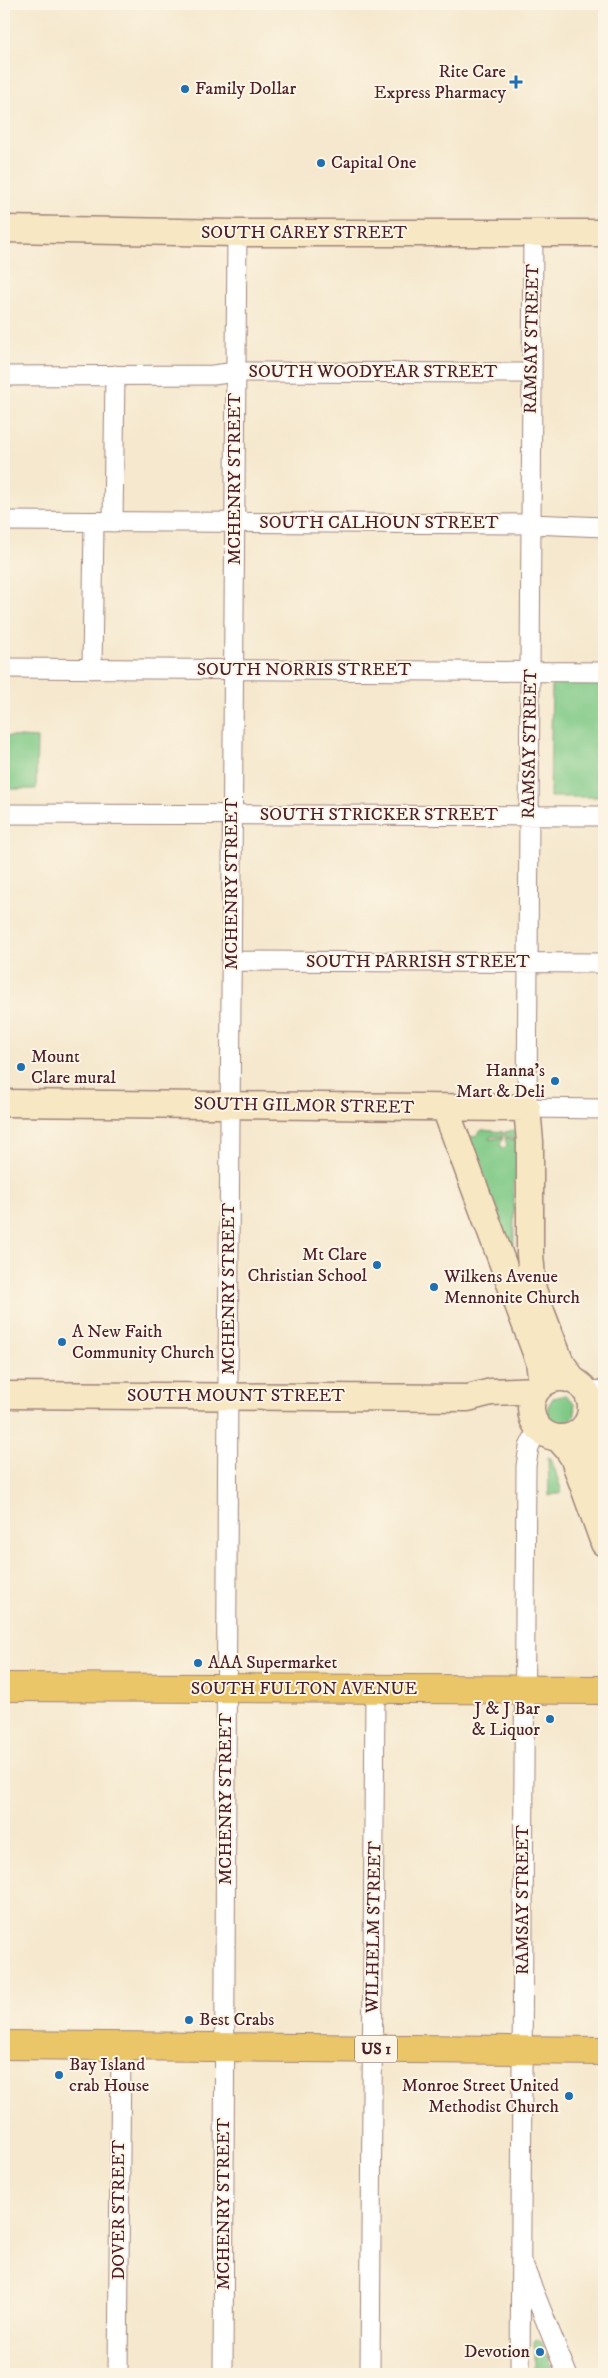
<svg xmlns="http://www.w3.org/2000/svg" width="608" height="2378" viewBox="0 0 608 2378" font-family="'IM FELL DW Pica',serif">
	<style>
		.green { fill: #7fc986; stroke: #647458 }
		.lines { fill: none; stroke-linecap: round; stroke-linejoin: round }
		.street-casing { stroke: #a0847c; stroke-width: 21 }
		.secondary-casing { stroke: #a0847c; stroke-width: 29 }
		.primary-casing { stroke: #a0847c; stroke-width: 30 }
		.street { stroke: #fff; stroke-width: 19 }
		.secondary { stroke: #f7e8c3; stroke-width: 26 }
		.primary { stroke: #eac669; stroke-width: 28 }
		.poi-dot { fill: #1f6fb2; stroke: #fcf5e5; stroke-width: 2 }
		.labels { text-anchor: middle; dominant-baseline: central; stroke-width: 4; stroke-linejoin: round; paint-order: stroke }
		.shield { fill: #fcf5e5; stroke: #7f5f63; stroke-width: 1 }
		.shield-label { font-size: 16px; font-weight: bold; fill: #4a1f2b }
		.poi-label { font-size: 18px; fill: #4a1f2b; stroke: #fcf5e5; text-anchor: start }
		.street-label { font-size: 18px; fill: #4a1f2b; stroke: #fcf5e5 }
	</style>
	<rect width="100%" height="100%" fill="#fcf5e5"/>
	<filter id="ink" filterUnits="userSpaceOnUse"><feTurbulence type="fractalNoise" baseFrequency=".02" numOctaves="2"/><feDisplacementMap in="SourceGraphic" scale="10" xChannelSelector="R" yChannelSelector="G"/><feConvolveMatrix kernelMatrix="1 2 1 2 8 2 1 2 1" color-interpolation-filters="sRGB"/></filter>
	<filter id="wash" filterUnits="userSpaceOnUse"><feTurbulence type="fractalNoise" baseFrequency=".0096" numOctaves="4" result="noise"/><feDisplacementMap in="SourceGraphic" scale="20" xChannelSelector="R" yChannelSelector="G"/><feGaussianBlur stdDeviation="1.12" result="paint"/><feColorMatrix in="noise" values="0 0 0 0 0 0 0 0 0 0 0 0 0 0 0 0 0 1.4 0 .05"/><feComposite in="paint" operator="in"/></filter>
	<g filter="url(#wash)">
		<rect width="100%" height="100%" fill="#f5e8ce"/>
		<path class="green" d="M552,679H604V797H550Z
			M4,736L37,738L36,789H4Z
			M482,1130L503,1132V1137L491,1136L489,1139L503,1138L500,1145L503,1149L507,1145L505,1138L512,1139L515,1143L513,1137H505V1132L514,1130L518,1134L520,1179L514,1181V1244L502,1247L469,1137L475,1136Z
			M565,1395L574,1403L575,1415L568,1422L556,1423L549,1416L548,1406L553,1398Z
			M548,1457L551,1458L562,1492L549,1496Z
			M537,2339L541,2341L554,2374H534V2341Z"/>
	</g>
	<g filter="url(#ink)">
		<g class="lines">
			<defs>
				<path id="street" d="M533,233L527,1108L604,1109
					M4,376L213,375L236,372L532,373
					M4,521L531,524L604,527
					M113,522L115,375
					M4,668L604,672
					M92,669L94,522
					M4,814L604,816
					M231,961L604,963
					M585,1390L604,1391
					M524,2267L567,2374
					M118,2374L121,2047
					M223,2374L228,1378L237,233
					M370,2374L375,1690
					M520,2374L526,1466L529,1447L538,1428"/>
				<path id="secondary" d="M4,229L237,233H604
					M4,1103L527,1108L530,1142V1254L533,1290L560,1361L574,1381
					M445,1108L539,1361L542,1383
					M531 1408a30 30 0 1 1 60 0a30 30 0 1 1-60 0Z
					M4,1395L468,1398L491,1392L536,1390
					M590,1416L588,1436L604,1483
					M558,1438L567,1448L573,1457L604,1543"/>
				<path id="primary" d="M4,1687L604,1690
					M4,2045L604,2051"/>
			</defs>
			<use href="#street" class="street-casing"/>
			<use href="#secondary" class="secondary-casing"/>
			<use href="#primary" class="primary-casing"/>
			<use href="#street" class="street"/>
			<use href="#secondary" class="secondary"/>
			<use href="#primary" class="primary"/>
		</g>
	</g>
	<g class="poi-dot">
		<path d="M513.5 74.5h5v5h5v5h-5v5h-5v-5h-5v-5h5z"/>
		<circle cx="185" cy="89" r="5"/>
		<circle cx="321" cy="163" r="5"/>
		<circle cx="21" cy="1067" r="5"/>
		<circle cx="555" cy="1081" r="5"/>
		<circle cx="377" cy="1265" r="5"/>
		<circle cx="434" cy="1287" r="5"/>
		<circle cx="62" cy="1342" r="5"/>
		<circle cx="198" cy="1663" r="5"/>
		<circle cx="550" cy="1719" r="5"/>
		<circle cx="189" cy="2020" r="5"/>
		<circle cx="59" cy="2075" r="5"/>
		<circle cx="569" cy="2096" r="5"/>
		<circle cx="540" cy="2352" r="5"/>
	</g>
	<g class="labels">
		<rect class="shield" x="355" y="2035.5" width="42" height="27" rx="4"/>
		<g class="shield-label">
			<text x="376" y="2049">US 1</text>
		</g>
		<g class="poi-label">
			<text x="506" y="72" text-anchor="end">Rite Care<tspan x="506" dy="21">Express Pharmacy</tspan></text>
			<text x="195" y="89">Family Dollar</text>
			<text x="331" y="163">Capital One</text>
			<text x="31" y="1057">Mount<tspan x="31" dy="21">Clare mural</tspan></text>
			<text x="545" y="1071" text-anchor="end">Hanna's<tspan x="545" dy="21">Mart &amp; Deli</tspan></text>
			<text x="367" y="1255" text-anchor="end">Mt Clare<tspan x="367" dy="21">Christian School</tspan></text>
			<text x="444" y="1277">Wilkens Avenue<tspan x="444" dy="21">Mennonite Church</tspan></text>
			<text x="72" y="1332">A New Faith<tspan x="72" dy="21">Community Church</tspan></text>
			<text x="208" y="1663">AAA Supermarket</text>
			<text x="540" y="1709" text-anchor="end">J &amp; J Bar<tspan x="540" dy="21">&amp; Liquor</tspan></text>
			<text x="199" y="2020">Best Crabs</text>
			<text x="69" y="2065">Bay Island<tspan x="69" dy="21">crab House</tspan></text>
			<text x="559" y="2086" text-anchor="end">Monroe Street United<tspan x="559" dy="21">Methodist Church</tspan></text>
			<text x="530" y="2352" text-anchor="end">Devotion</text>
		</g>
		<g class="street-label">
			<text x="304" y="233">SOUTH CAREY STREET</text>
			<text transform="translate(532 339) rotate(-89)">RAMSAY STREET</text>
			<text x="373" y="372">SOUTH WOODYEAR STREET</text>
			<text transform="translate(235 479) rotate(-90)">MCHENRY STREET</text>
			<text x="379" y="523">SOUTH CALHOUN STREET</text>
			<text x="304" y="670">SOUTH NORRIS STREET</text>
			<text transform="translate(530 744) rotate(-89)">RAMSAY STREET</text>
			<text x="379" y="815">SOUTH STRICKER STREET</text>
			<text transform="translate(232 884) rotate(-90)">MCHENRY STREET</text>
			<text x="418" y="962">SOUTH PARRISH STREET</text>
			<text transform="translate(304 1106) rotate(1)">SOUTH GILMOR STREET</text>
			<text transform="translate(229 1289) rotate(-90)">MCHENRY STREET</text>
			<text x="236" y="1396">SOUTH MOUNT STREET</text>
			<text x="304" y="1689">SOUTH FULTON AVENUE</text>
			<text transform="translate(226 1799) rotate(-90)">MCHENRY STREET</text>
			<text transform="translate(523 1900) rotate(-90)">RAMSAY STREET</text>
			<text transform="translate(374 1927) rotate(-89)">WILHELM STREET</text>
			<text transform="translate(224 2204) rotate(-90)">MCHENRY STREET</text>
			<text transform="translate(119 2210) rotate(-90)">DOVER STREET</text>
		</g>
	</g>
	<rect width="608" height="2378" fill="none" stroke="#fcf5e5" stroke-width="20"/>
</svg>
